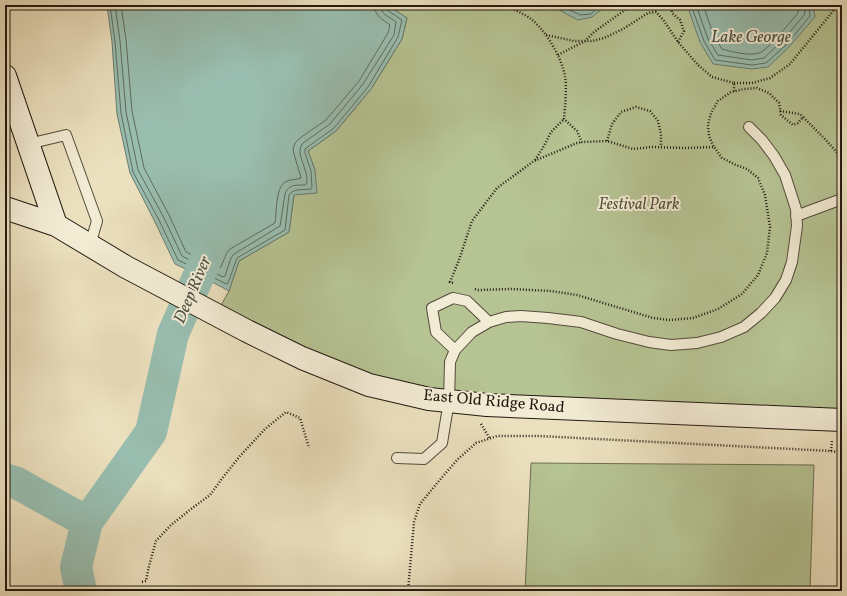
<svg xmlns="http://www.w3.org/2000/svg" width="847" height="596" viewBox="0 0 847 596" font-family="Vollkorn,serif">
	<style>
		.green { fill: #b6c393; stroke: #6c6e52 }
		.water { fill: #99beb0; stroke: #697c70 }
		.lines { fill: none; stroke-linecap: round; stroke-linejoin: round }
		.shore { stroke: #5e6c60; stroke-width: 1 }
		.river { stroke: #99beb0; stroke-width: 32 }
		.lane-casing { stroke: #544b3c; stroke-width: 12 }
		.secondary-casing { stroke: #221910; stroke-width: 24 }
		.path { stroke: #221910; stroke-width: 2.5; stroke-dasharray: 1 2; stroke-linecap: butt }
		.lane { stroke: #f3ecd5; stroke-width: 10 }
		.secondary { stroke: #f3ecd5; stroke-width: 22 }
		.labels { text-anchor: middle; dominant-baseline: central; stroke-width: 4; stroke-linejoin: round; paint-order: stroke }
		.park-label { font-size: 16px; font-style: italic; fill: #56543e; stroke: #f3ecd5 }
		.street-label { font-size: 16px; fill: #221910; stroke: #f3ecd5 }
		.water-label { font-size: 17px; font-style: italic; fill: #4c5348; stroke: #f3ecd5 }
	</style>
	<rect width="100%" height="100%" fill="#ece1bf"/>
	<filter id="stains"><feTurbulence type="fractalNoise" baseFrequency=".005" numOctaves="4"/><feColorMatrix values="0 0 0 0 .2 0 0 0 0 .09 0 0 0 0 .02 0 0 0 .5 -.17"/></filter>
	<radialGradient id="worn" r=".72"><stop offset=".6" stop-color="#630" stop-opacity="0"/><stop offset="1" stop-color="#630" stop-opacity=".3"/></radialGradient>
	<path class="green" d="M386,5H842V416L471,398L365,377L219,309L229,291L239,261L289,232L294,195L315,170L308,151L336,131L371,89L402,39L407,18Z
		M531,463L814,465L810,591H525Z"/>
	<path class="water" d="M107,5H387L407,18L402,39L371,89L336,131L308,151L315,170L317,193L294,195L289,232L239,261L229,291L199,275L175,264L155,222L130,173L117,114L112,42Z
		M550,5H607L592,17L578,20Z
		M687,5H813L815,17L788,48L768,67L752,69L713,64L700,42Z"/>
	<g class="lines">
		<path class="shore" d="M110,5L115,42L121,113L133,172L159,220L178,260L201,271L226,284L228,283L237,258L285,230L289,195C293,188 304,190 311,189L312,188L311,171L305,153V149L334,128L368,87L398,37L402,20L387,10L385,5
			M115,5L120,41L126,112L138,170L164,218L182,256L223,277L225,276L231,258L234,254L280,226L285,194C288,184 297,185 305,185L307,183C307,179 307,174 305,170C303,161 296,151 303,143L330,124L363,84L394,35L396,22C390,17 381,15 380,5
			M121,5L126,40L132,111L144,168L169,215L186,252L220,268L221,267L226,254L230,249L275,223C277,212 275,189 285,182C290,179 296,180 301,178L300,174L294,154L293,149L295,143L300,138L326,120L359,81L388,33L390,25C382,19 375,16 374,5
			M559,5L580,15L591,14L601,5
			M691,5L704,41L715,60L752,65L766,63L786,45L810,16L809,5
			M696,5L708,39L718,55L752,60L764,58L782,41L805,14L804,5
			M703,5L714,36L722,49C731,52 750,56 759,53C768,50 791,21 798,13V5"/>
		<path class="river" d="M5,479L15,482L87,522
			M81,591L76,567L87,522L151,432L173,334L217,234"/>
		<defs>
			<path id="lane" d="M28,144L66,135L97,221L90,245
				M796,216L842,199
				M455,350L436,332L432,308L453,298L467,301L489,322
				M397,458L424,459L442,443L449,401L450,362L455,350L472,332L489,322L506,317L521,316L548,318L581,322L617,334L649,342L671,345L697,343L721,337L744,327L761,313L775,298L786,280L792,262L797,226L796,209L785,175L774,156L762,140L749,127"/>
			<path id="secondary" d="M5,76L56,225
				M5,208L56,225L126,267L247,331L302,358L369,385L429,399L487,405L842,420"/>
		</defs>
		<use href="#lane" class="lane-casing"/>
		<use href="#secondary" class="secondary-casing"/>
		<path class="path" d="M503,5C512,9 523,13 531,19C546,31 561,56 565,76C567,87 565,107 564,119L577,131L582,142L607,141L633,149L651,147L685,148L714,147L709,136L708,125L711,113L718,101L731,92L744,89L757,88L769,93L779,103L781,115L793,125L798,123L803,117L824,138L842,158
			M671,5L672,13L680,20L684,31L678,42
			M546,35L574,41H592L604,38L623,29L648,13L656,12L664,21L678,42L698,65L712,77L734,83V92
			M558,55L585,41L594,32L632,5
			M734,83H752L770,78L790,64L838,5
			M780,111L800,114L803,117
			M607,141L612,124L621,112L636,107L650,111L658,121L661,134V147
			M535,160L544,146L551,132L564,119
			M453,283L450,282L459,260L472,221L497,188L534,161L577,143L582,142
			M475,289L478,290L512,289L551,291L577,295L653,318L670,320L693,318L718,309L742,294L758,275L767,253L770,227L765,195L758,178L747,169L736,165L722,158L714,147
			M481,424L490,439
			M831,451L832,440
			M142,582L146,581L149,566L156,541L171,525L191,509L210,495L224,476L240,456L265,429L286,412L300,418L309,448
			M408,591L414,522L420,504L438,482L457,460L476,443L497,436H539L831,451L842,453"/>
		<use href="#lane" class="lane"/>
		<use href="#secondary" class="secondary"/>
	</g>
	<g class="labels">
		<g class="park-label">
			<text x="639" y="205">Festival Park</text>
		</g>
		<g class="street-label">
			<text transform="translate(494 402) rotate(5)">East Old Ridge Road</text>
		</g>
		<g class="water-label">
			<text x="751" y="37">Lake George</text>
			<text transform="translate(193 290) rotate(-67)">Deep River</text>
		</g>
	</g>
	<rect width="847" height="596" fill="none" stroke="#ece1bf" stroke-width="20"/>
	<rect x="6" y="6" width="835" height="584" fill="none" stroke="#221910" stroke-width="2"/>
	<rect x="10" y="10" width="827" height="576" fill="none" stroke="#221910"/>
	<rect width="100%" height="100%" filter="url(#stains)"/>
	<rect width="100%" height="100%" fill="url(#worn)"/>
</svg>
